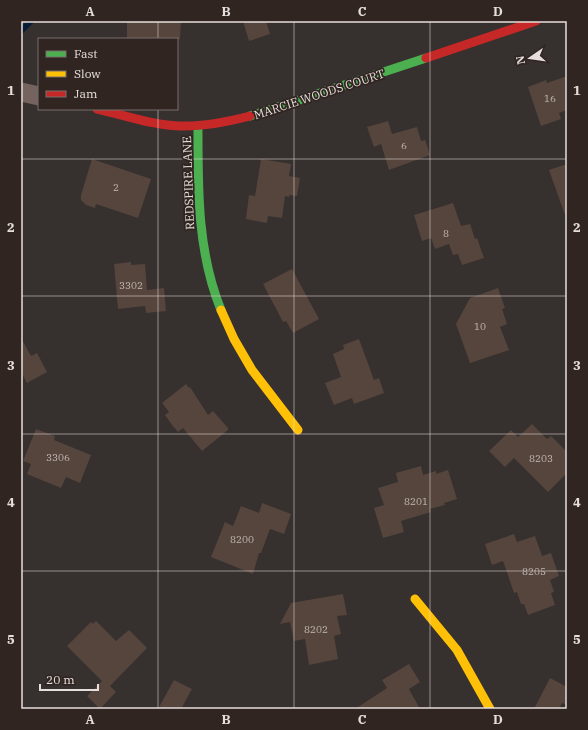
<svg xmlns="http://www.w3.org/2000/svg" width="588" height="730" viewBox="0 0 588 730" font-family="'IBM Plex Serif',serif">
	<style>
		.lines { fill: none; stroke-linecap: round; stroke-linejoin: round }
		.stream { stroke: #051c37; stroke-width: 6 }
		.building { fill: #56453d }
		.street { stroke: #75635f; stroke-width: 19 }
		.fast { stroke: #4caf50; stroke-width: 9 }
		.slow { stroke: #ffc107; stroke-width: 9 }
		.jam { stroke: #c62828; stroke-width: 9 }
		.grid { fill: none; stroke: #e6dedc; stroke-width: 1; stroke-opacity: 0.55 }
		.labels { text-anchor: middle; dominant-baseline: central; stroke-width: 3.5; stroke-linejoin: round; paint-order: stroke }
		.number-label { font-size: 10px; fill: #c2b8b4 }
		.street-label { font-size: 12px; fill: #e6dedc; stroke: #302521 }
		.neatline { fill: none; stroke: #e6dedc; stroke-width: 1.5 }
		.grid-label { font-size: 13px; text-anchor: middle; font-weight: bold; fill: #e6dedc }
	</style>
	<rect width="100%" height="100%" fill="#36302e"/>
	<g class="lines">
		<path class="stream" d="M21,31L31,21"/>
	</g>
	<path class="building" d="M127,21H181L180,39H127Z
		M243,21H266L270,34L249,41Z
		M567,76V110L559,113L561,119L541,126L528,87L546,80L547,83Z
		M388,121L392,134L417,127L421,141L425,140L430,155L389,170L381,144L374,147L367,127Z
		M92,159L151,179L138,218L96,204L95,208L86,205L81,200V195Z
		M261,159L291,164L289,176L300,178L297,196L289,195V197L285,196L282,218L268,216L267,223L246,219L249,195L255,196Z
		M567,164V214L565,215L549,170Z
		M453,203L461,226L470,224L475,239L477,238L484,258L462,265L458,254L453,255L449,244L435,249L431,238L422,241L414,215Z
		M131,262V265L145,264L147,290L164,288L166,311L146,313L145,306L118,309L114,264Z
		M292,269L319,319L293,333L286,321L283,322L263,284Z
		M498,288L505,308L502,309L507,324L500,327L509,350L470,363L456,324L470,298Z
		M21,338L31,356L37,353L47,372L27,383L21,372Z
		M359,339L374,380L379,378L384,393L354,404L352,398L334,405L325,383L341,377L333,354L344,349L343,345Z
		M186,384L189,388L190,387L208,415L213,411L228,428V430L202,451L183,428L178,432L175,428V429L165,415L169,412L162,403Z
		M532,424L547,439L551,436L567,452V473L548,492L514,458L505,467L489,451L511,430L518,437Z
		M36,429L55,436L54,440L91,455L80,483L66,477L61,488L27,474L31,464L23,461Z
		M421,466L423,475L436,471V474L448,470L457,499L444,503L445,505L430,509L431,512L401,521L404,532L383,538L374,508L384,505L378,488L398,482L396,473Z
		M262,503L291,514L284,534L270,529L261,553H259L253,574L211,557L225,522L233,526L241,506L259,513Z
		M514,534L517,542L535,536L542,556L551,553L559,576L550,580L554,592L551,593L555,605L528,615L524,604H521L517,592L514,593L503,561L492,565L485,544Z
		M343,594L347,615L337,616L341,634L334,636L338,659L309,665L305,639L294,641L290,622L280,624L291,603Z
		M96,621L116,641L129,630L147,648L110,686L116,692L100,709L87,696L102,681L67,646L91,622L93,624Z
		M409,664L420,682L409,689L420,709H355L387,688L382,680Z
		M550,678L567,687V705L562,703L559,709H534Z
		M174,680L192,689L181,709H158Z"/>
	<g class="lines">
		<path class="street" d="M21,92L39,96"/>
		<path class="fast" d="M250,116L426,58
			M198,126C198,188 197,251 221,310"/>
		<path class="slow" d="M221,310L234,339L252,370L298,430
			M415,599L457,650L490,709"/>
		<path class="jam" d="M426,58L536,21
			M97,109C124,115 151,125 179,126C203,127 227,122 250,116"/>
	</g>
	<path class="grid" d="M158,21V39M294,21V709M430,21V709M158,109V709M21,159H567M21,296H567M21,434H567M21,571H567"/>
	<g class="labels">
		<g class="number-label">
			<text x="550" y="98">16</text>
			<text x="404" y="145">6</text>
			<text x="116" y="187">2</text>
			<text x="446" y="233">8</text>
			<text x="131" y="285">3302</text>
			<text x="480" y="326">10</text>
			<text x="58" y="457">3306</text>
			<text x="541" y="458">8203</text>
			<text x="416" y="501">8201</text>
			<text x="242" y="539">8200</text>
			<text x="534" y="571">8205</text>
			<text x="316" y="629">8202</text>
		</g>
		<g class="street-label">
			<text transform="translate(319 94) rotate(-18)">MARCIE WOODS COURT</text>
			<text transform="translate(188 183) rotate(-92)">REDSPIRE LANE</text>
		</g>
	</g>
	<rect width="588" height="730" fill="none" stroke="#302521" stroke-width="44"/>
	<rect x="38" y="38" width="140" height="72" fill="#302521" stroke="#796f6c"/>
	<rect x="46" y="51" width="20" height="6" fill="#4caf50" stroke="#796f6c"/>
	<text x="74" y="58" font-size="12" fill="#e6dedc">Fast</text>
	<rect x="46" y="71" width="20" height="6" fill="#ffc107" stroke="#796f6c"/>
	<text x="74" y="78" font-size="12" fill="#e6dedc">Slow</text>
	<rect x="46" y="91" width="20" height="6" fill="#c62828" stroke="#796f6c"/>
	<text x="74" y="98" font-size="12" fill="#e6dedc">Jam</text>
	<g transform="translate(530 58) rotate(257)" stroke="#302521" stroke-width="3" paint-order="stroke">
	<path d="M0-3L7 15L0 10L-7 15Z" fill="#e6dedc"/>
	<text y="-6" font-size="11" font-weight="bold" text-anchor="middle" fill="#e6dedc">N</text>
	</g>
	<path d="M40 684v6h58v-6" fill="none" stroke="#e6dedc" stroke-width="2"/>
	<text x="46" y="684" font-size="12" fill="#e6dedc" stroke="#302521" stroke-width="3" paint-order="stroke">20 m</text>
	<rect x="22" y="22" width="544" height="686" class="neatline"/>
	<g class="grid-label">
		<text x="90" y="16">A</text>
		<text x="226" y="16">B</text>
		<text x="362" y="16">C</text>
		<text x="498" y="16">D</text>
		<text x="11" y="95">1</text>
		<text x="577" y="95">1</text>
		<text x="11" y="232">2</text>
		<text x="577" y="232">2</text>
		<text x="11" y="370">3</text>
		<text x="577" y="370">3</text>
		<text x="11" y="507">4</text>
		<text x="577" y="507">4</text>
		<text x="11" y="644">5</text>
		<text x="577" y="644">5</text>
		<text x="90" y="724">A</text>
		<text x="226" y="724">B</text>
		<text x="362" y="724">C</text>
		<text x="498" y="724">D</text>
	</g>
</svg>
